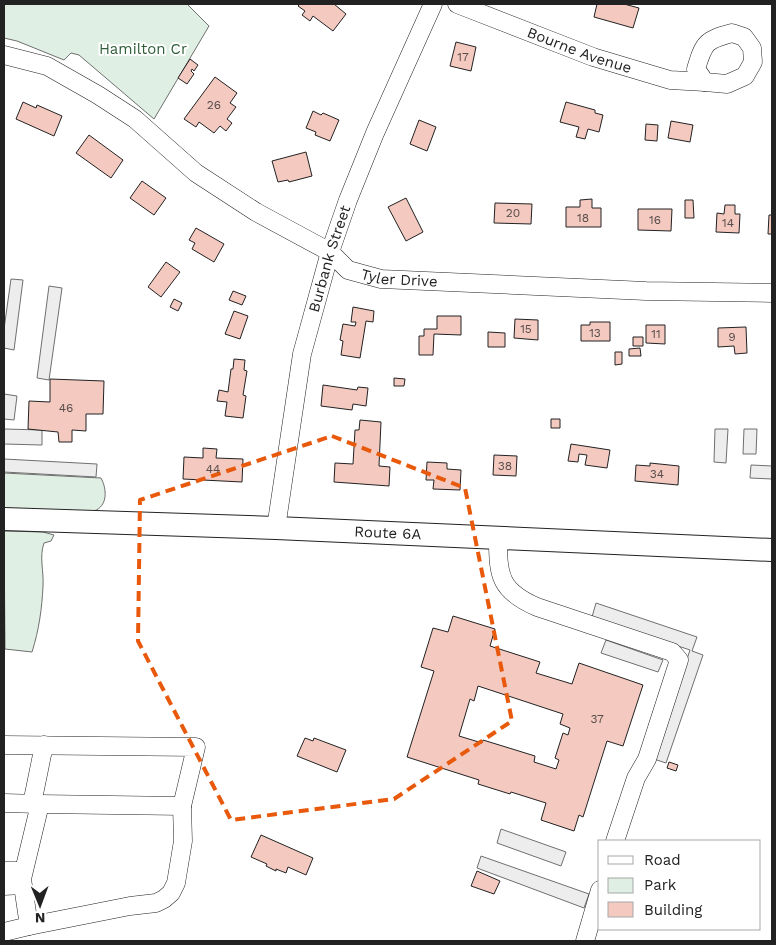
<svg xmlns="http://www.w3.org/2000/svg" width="776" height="945" viewBox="0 0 776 945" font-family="'Work Sans',sans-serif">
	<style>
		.green { fill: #e0efe3; stroke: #6f6f6f }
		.parking { fill: #ededed; stroke: #6f6f6f }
		.building { fill: #f3c9c0; stroke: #222; fill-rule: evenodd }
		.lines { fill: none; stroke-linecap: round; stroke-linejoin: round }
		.minor-casing { stroke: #222; stroke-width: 19 }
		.major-casing { stroke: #222; stroke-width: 24 }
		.minor { stroke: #fff; stroke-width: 18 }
		.major { stroke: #fff; stroke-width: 22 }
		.marked { fill: none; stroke: #e8590c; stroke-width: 4; stroke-dasharray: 10 6; stroke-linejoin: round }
		.labels { text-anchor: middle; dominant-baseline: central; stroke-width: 4; stroke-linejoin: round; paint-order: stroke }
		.number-label { font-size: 12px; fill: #564c4a }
		.park-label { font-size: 15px; fill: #2f5e38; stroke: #fff }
		.street-label { font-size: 15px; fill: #222; stroke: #fff }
	</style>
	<rect width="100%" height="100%" fill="#fff"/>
	<path class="green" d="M4,4H187L209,26L154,119L79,55L71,53L64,60L17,41L4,38Z
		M4,473L101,478C107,489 108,506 94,511L4,509Z
		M4,531L43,532L54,535L51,541L44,543C39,557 44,571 43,586C42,608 39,630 32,652L5,649Z"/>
	<path class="parking" d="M11,279L23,280L14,350L4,348V329Z
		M49,286L62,288L49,380L37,378Z
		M4,394L17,396L14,420L4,419Z
		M4,429L42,430V445L4,444Z
		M715,429H728L726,463L714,462Z
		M744,429H757L756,454H743Z
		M4,459L97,464L96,477L4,472Z
		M751,465L772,466V479L750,478Z
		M596,603L697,637L692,651L703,655L666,763L654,759L690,650L592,617Z
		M606,640L663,660L658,672L601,653Z
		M501,829L566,852L561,866L497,843Z
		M481,856L589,894L584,908L477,868Z"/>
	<path class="building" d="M300,4H334L346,14L333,31L313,16L310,21L302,15L305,11L298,6Z
		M597,4H624L639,8L633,28L594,17Z
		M456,42L476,47L471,71L450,66Z
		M190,59L198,65L194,71L192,69L191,71L194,74L187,84L178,78Z
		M215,77L237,93L230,103L236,107L227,119L232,123L226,131L220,126L214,133L199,122L196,127L184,119Z
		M23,102L36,108L37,105L62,116L54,136L16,119Z
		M566,102L595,110V113L603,115L599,132L588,129L585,139L576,137L579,127L560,122Z
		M313,111L321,115L323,113L339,120L330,141L315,135L316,132L306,128Z
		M419,120L436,127L427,151L410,144Z
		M671,121L693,125L690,142L668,138Z
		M646,124L658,125L657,141L645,140Z
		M89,135L123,160L111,178L76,153Z
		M306,152L312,176L289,182L288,180L278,182L272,161Z
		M142,181L166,198L154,215L130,198Z
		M406,198L423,232L406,241L388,207Z
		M592,199V208H601V227H566V207H580V200Z
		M685,200H693L694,218H685Z
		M495,203L532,204L531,224L494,223Z
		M725,205H735V214H740L739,233L716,232L717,213L724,214Z
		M638,209H672L671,231L638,230Z
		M769,215H772V234H768Z
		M196,228L224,244L214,262L192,249L195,243L189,240Z
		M166,262L180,272L161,297L148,287Z
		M233,291L246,296L242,305L229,300Z
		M174,299L182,303L178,311L170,307Z
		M353,307L374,311L373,322L366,321L360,358L341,355L343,341L340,340L343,324L355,326L356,322H351Z
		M234,311L248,316L240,339L225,334Z
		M437,316H461V335L434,334L433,355H419V336H424V329H437Z
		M515,319L538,320V340L514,338Z
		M590,322H610V341H581V325H590Z
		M646,325H665V344L646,343Z
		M746,327L747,353L735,354L734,346L718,347V328Z
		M488,332L505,333V347H488Z
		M633,337H643V346H633Z
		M640,348L641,356H629V349Z
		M615,352H622V364L615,365Z
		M234,359L245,360L244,370L247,371L243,395L246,396L243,418L225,416L227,402L217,401L219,390L228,392L231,369H233Z
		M394,378L405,379L404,386H394Z
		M50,379L104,381L103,414H86V431L72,430V442H59L58,432L28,429L29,401L50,402Z
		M323,385L357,390L358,387L368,388L366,406L353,404L352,410L321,406Z
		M551,419H560V428H551Z
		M360,420L381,422L379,466L390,467L389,486L334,482L335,463L353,464L355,430H359Z
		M571,444L610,450L607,468L585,465L587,455L579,454L578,462L568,461Z
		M203,448L217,449L216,458L243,459L242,482L183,479L184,457L203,458Z
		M494,455L517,456L516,476L493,475Z
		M427,462L447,463V469L461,470L460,490L433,489L434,480H426Z
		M650,463L679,466L678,485L635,481L636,465L650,466Z
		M453,616L495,629L490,646L540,662L536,673L572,684L579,663L643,685L623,746L607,741L583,817L579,815L574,831L541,820L546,803L511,792L510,794L478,784L479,780L407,757L434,671L421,667L433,628L448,632ZM478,686L563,714L560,724L570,728L568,735L563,733L555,758L559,760L556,769L534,762L535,756L483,740L482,743L459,736L470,699L474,701Z
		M305,738L313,741L314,738L346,750L337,772L297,756Z
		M669,762L678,765L676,771L667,768Z
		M261,835L313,858L306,875L288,867L286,873L276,869V871L266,866L267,864L251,857Z
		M477,871L500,881L494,894L471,886Z"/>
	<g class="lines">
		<defs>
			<g id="minor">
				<path id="s1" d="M457,4L593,57L670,80L705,82"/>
				<path d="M732,33L744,37L752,48L753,62L745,76L727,84L705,82L696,69C704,42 706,40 732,33Z"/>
				<path id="s2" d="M4,55L47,66L98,95L135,119L196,173L256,212L330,252L348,270L381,279L646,291L772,293"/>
				<path id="s3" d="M276,528L302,354L330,252L348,200L375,133L433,4"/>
				<path d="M498,539C498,576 500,591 537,607L672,652L679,660L647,759L636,778L615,841"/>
				<path d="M4,745L196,747L182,806L40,804"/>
				<path d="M4,803L40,804L22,879L29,926L4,932"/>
				<path d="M32,804L44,745"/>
				<path d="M4,871H23"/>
				<path d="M4,886L22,885"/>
				<path d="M29,926L130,906L156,903L164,899L171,893L176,883L183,841L182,806"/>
				<path d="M585,941L600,890"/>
			</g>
			<g id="major">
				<path id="s4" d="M4,519L276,528L772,550"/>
			</g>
		</defs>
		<use href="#minor" class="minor-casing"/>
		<use href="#major" class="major-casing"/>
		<use href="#minor" class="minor"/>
		<use href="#major" class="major"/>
	</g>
	<path class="marked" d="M332,436L465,488L512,721L394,799L231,820L138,641L140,500Z"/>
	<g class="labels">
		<g class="number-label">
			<text x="463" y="57">17</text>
			<text x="214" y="105">26</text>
			<text x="513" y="213">20</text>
			<text x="583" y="218">18</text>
			<text x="655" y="220">16</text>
			<text x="728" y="223">14</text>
			<text x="526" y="329">15</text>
			<text x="595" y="333">13</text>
			<text x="656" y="334">11</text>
			<text x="732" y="337">9</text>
			<text x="66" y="408">46</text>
			<text x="505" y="466">38</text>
			<text x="213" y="469">44</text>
			<text x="657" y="474">34</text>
			<text x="597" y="719">37</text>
		</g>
		<g class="park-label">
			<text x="143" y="49">Hamilton Cr</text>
		</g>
		<g class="street-label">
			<text stroke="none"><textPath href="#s1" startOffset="131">Bourne Avenue</textPath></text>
			<text stroke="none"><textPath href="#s3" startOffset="275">Burbank Street</textPath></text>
			<text stroke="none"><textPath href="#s2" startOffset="462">Tyler Drive</textPath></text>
			<text stroke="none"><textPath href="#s4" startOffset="384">Route 6A</textPath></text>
		</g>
	</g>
	<rect width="776" height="945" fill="none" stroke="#222222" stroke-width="10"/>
	<rect x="598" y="840" width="162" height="90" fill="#ffffff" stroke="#a7a7a7"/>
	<rect x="608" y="856" width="25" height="8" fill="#ffffff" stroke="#a7a7a7"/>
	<text x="644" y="865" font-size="15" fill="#222222">Road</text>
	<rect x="608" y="878" width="25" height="15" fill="#e0efe3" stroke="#a7a7a7"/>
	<text x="644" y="890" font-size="15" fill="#222222">Park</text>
	<rect x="608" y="902" width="25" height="15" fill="#f3c9c0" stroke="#a7a7a7"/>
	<text x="644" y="915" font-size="15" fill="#222222">Building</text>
	<g transform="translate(40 905) rotate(179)" stroke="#ffffff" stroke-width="4" paint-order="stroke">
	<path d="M0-4L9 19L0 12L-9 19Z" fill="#222222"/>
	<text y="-8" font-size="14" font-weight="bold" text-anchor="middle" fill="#222222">N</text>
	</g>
</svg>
